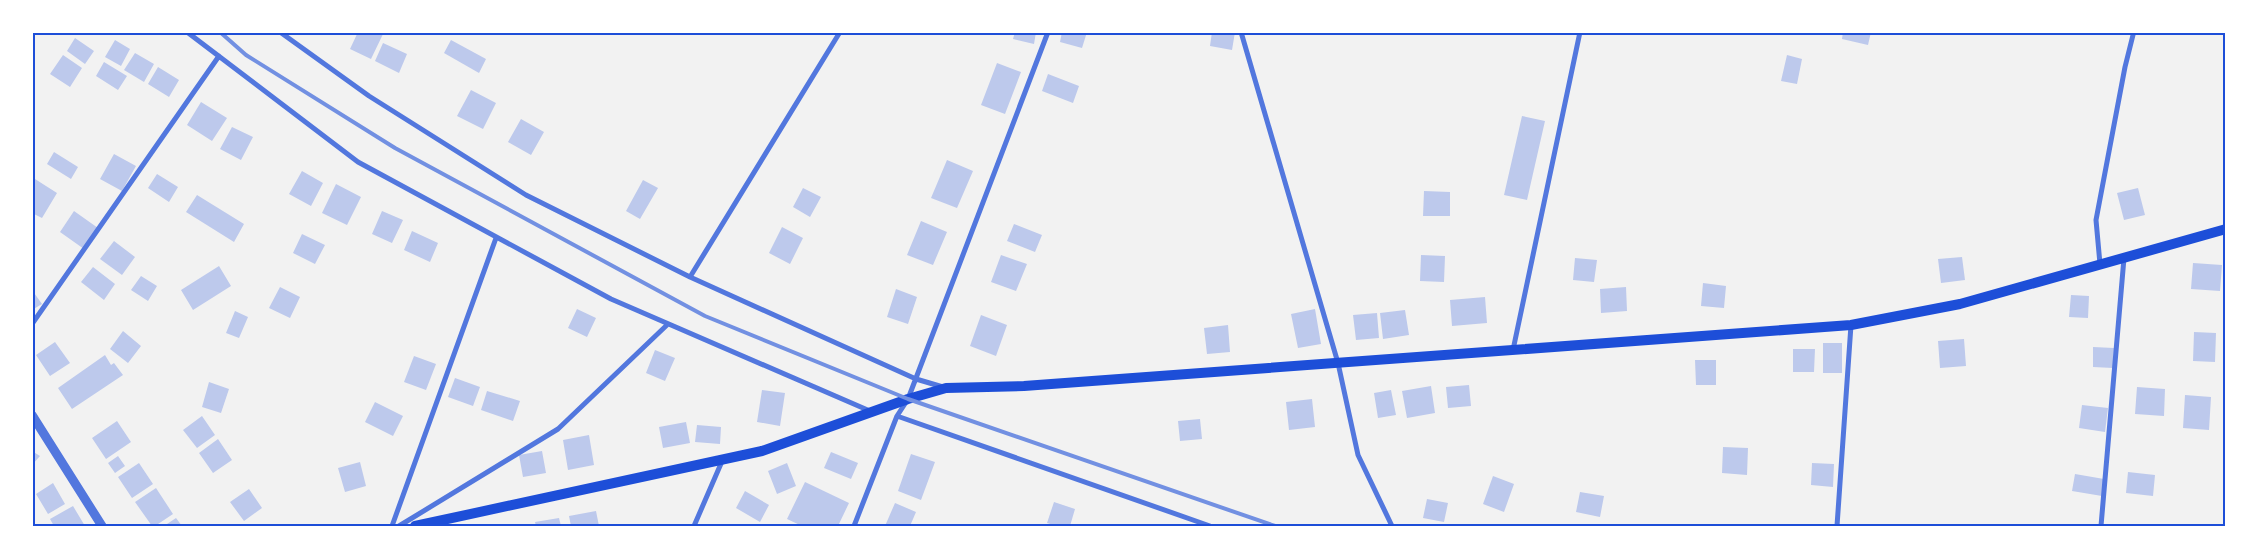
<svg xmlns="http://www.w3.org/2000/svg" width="2258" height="559" viewBox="0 0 2258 559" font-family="'Source Sans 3',sans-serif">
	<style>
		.building { fill: #bdc9ec }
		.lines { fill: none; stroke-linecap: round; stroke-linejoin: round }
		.minor { stroke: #5277de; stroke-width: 5 }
		.tertiary { stroke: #5277de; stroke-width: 9 }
		.secondary { stroke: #1d4ed8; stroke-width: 10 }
		.rail { stroke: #7290e2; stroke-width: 4 }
		.neatline { fill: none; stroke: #1d4ed8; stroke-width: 2 }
	</style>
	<rect width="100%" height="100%" fill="#f2f2f2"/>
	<path class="building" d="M358,32H384L371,59L350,49Z
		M1015,32H1036L1034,44L1013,39Z
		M1062,32H1087L1082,48L1060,42Z
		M1212,32H1235L1232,50L1210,46Z
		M1843,32H1871L1868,45L1842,39Z
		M75,38L94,51L85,64L67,51Z
		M115,40L130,49L121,66L105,57Z
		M451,40L486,59L479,73L444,53Z
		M383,43L407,54L399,73L375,61Z
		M135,53L154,64L144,82L124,70Z
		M63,55L82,68L70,87L50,74Z
		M1787,55L1802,59L1797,84L1781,81Z
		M104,62L127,76L118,90L96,76Z
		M997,63L1021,72L1005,114L981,105Z
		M158,67L179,80L169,97L148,84Z
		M1048,74L1079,86L1073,103L1042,91Z
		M471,90L496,103L483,129L457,116Z
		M201,102L227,118L212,141L187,125Z
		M1522,116L1545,121L1527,200L1504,195Z
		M521,119L544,132L531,155L508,142Z
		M232,127L253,137L241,160L220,149Z
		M54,152L78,167L71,179L47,164Z
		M114,154L136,166L122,191L100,179Z
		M947,160L973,171L957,208L931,198Z
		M302,171L323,183L311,206L289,194Z
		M157,174L178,187L169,202L148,188Z
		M35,179L57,193L42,218L32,213V183Z
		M643,180L658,188L640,219L626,211Z
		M336,184L361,197L347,225L322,213Z
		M803,188L821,197L810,217L793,207Z
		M2138,188L2145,215L2124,220L2117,193Z
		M1424,191L1450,192V216H1423Z
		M197,195L244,224L234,242L186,212Z
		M74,211L98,228L84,249L60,232Z
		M382,211L403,220L392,243L372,234Z
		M921,221L947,232L933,265L907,255Z
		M1014,224L1042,235L1035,252L1007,241Z
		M782,227L803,238L790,264L769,253Z
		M412,231L438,243L430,262L404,250Z
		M302,234L325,245L315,264L293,253Z
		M114,241L135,257L122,275L100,259Z
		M1001,255L1027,264L1016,291L991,282Z
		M1421,255L1445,256L1444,282L1420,281Z
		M1962,257L1965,280L1941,283L1938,259Z
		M1575,258L1597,260L1594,282L1573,280Z
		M2193,263L2222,265L2220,291L2191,289Z
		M219,266L231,286L193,310L181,290Z
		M93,267L115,284L104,300L81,282Z
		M141,276L157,286L148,301L131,290Z
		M1703,283L1726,286L1724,308L1701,306Z
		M280,287L300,297L290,318L269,308Z
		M1626,287L1627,311L1601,313L1600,289Z
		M896,289L917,297L908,324L887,317Z
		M32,290L42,304L32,310Z
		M2071,295L2089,296L2088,318L2069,317Z
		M1485,297L1487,323L1452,326L1450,300Z
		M577,309L596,318L587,337L568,328Z
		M1315,309L1321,344L1298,348L1291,314Z
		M1405,310L1409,335L1383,339L1380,313Z
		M235,311L248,317L239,338L226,333Z
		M1377,313L1379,338L1356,340L1353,315Z
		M981,315L1007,325L996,356L970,346Z
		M1228,325L1230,352L1207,354L1204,328Z
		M123,331L141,346L128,363L110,349Z
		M2194,332L2216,333L2215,362L2193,361Z
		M1964,339L1966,366L1940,368L1938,341Z
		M55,342L70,363L50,376L36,355Z
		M1823,343H1842V373H1823Z
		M2093,347L2114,348L2113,368L2093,367Z
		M1793,349H1815L1814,372H1793Z
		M655,350L675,358L665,381L646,373Z
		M105,355L111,365L114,363L123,375L72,409L58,388Z
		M414,356L436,364L426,390L404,382Z
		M1695,360H1716V385H1696Z
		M455,378L480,387L473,406L448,397Z
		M209,382L229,389L221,413L202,407Z
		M1469,385L1471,406L1448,408L1446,387Z
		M1431,386L1435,413L1407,418L1402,391Z
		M2137,387L2165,389L2164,416L2135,414Z
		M762,390L785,393L780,426L757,422Z
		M1391,390L1396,415L1378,418L1374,393Z
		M487,391L520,401L513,421L481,410Z
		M2185,395L2211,397L2209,430L2183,428Z
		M1312,399L1315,427L1289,430L1286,402Z
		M375,402L403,416L393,436L365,422Z
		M2082,405L2108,408L2105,432L2079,428Z
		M202,416L215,435L197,448L183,430Z
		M1200,419L1202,439L1180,441L1178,421Z
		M117,421L131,442L106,459L92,438Z
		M686,422L690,443L663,448L659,427Z
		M697,425L721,427L720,444L695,442Z
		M589,435L594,465L568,470L563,440Z
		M218,439L232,460L213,473L199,453Z
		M1723,447L1748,448L1747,475L1722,473Z
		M32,451L40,456L32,465Z
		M542,451L546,473L523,477L519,455Z
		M831,452L858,463L851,479L824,468Z
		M911,454L935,462L921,500L898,491Z
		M118,456L125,466L115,473L108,463Z
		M360,462L366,486L345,492L338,468Z
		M139,463L153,484L132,498L118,477Z
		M787,463L796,486L777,494L768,471Z
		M1812,463L1834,464L1833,487L1811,485Z
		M2128,472L2155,475L2153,496L2126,493Z
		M2075,474L2104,479L2102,496L2072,491Z
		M1493,476L1514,484L1504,512L1483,504Z
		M805,482L849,503L838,526H802L787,519Z
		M53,483L65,504L48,514L36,494Z
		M156,488L173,514L155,526H152L135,502Z
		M249,489L262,508L244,521L230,502Z
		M745,491L769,505L760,522L736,508Z
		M1580,492L1604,496L1600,517L1576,512Z
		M1427,499L1448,503L1444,522L1423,518Z
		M1054,502L1075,509L1070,526H1057L1047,523Z
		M895,503L916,512L910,526H885Z
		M73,506L85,526H54L50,519Z
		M596,511L599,526H571L569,516Z
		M176,518L182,526H164Z
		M559,518L561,526H536L535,522Z"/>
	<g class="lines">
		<path class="minor" d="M187,32L358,162L611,299L870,411
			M280,32L369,96L526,195L690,277L916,379L943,387
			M1241,32L1338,363L1358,455L1392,526
			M2100,264L2096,220L2125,67L2133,35L2132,32
			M690,277L840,32
			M32,324L219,56
			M1513,350L1580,32
			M897,416L1210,526
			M392,526L496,238
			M399,526L558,429L668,324
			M694,526L723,459
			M854,526L897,416L908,399L1048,32
			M1837,526L1851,325
			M2101,526L2124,258"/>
		<path class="tertiary" d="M32,415L102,526"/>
		<path class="secondary" d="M415,526L762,451L908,399L946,388L1024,386L1851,325L1960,304L2226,229"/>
		<path class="rail" d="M220,32L246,55L395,148L705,316L908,399L1275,526"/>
	</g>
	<rect width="2258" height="559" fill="none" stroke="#ffffff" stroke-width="68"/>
	<rect x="34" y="34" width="2190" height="491" class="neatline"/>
</svg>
